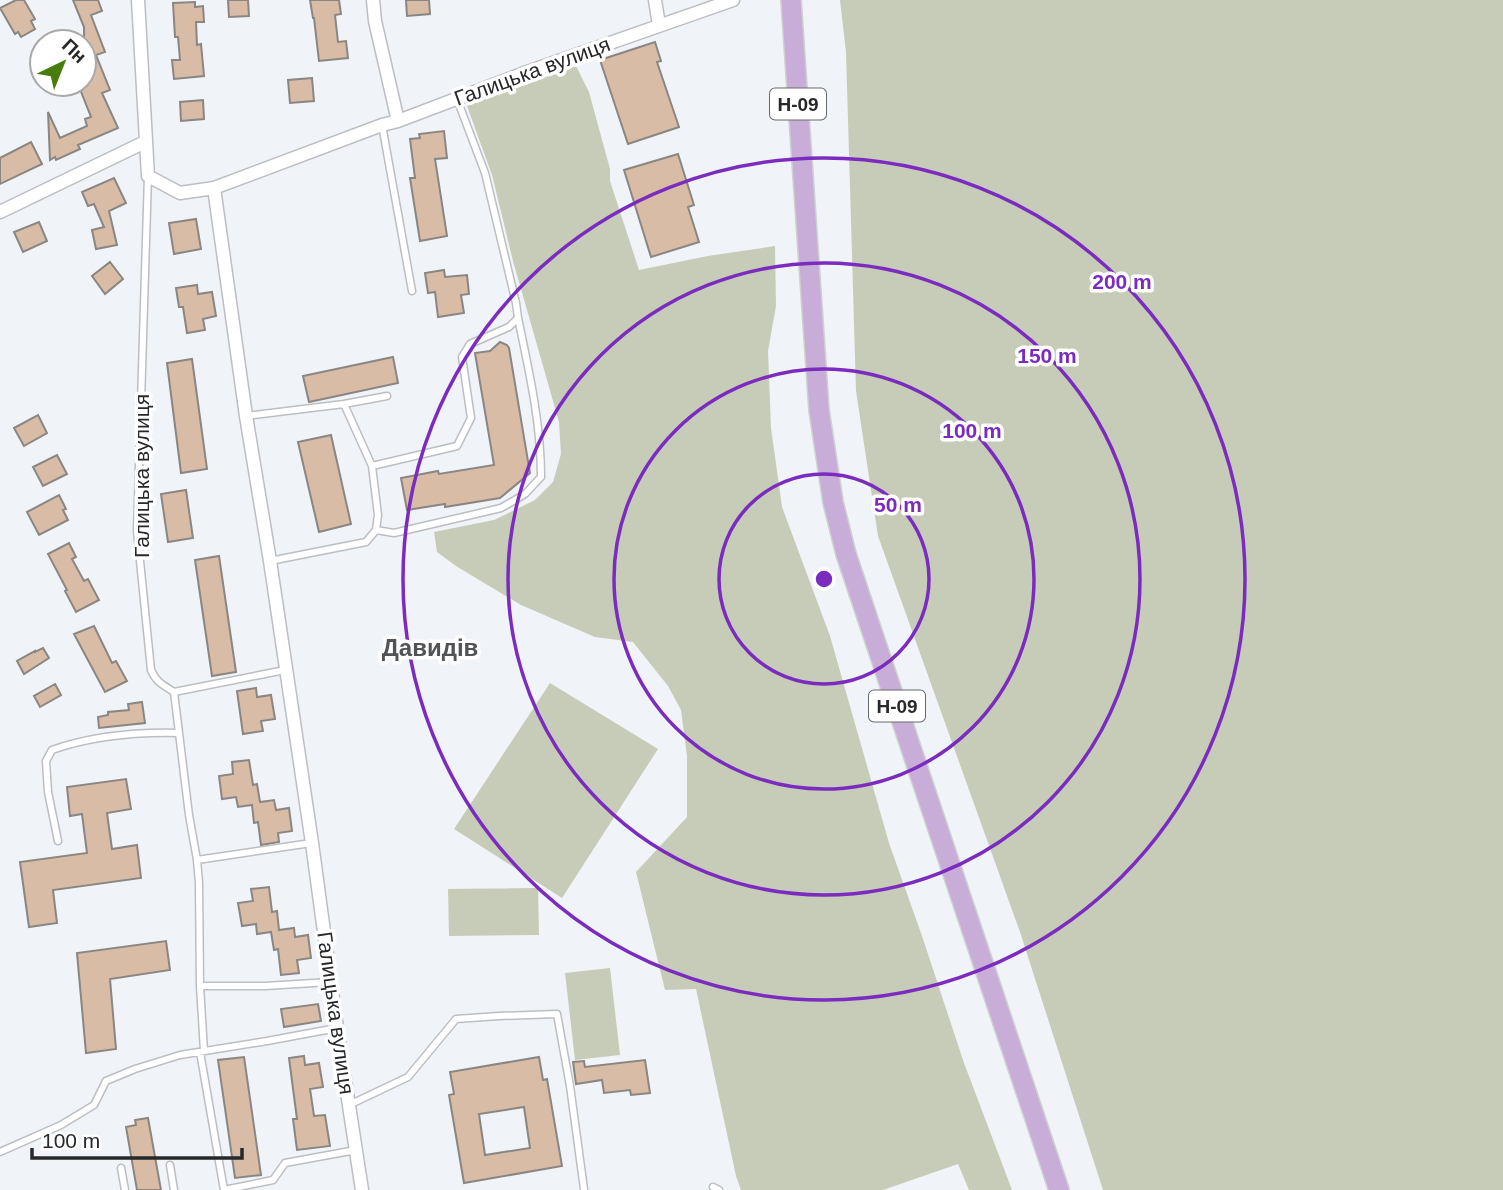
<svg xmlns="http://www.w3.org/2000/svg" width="1503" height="1190" viewBox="0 0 1503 1190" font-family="Arial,sans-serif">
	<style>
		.green { fill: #c7ccb9 }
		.building { fill: #d8bca5; stroke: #8a8683; stroke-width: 2; fill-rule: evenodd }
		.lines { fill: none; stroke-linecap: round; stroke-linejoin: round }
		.lane-casing { stroke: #bcbec2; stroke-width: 9 }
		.street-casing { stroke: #bcbec2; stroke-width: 15 }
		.primary-casing { stroke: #cfd0d0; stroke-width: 22 }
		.lane { stroke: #fff; stroke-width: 6 }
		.street { stroke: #fff; stroke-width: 12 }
		.primary { stroke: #c8add8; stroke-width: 19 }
		.ring { fill: none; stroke: #7b2cbf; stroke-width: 3.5 }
		.labels { text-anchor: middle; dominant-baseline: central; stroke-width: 7; stroke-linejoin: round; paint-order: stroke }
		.shield { fill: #fff; stroke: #68686a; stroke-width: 2 }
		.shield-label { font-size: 19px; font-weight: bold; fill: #27282a }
		.street-label { font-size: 21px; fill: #27282a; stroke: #fff }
		.quarter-label { font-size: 24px; font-weight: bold; fill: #515356; stroke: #fff }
		.centre { fill: #7b2cbf; stroke: #fff; stroke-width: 3.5 }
		.ring-label { font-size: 21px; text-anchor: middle; font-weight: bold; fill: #7b2cbf; stroke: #fff; stroke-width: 7; stroke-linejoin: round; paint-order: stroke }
	</style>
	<rect width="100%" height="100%" fill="#f0f3f7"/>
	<path class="green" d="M840,0H1503V1190H1103L1020,932L878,536L856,391L846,52Z
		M576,66L589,92L610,169V181L639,270L708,256L775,246L776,306L768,351L771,428L782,507L830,636L889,843L922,936L964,1063L1012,1190H969L958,1164L883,1190H741L736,1176L696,989L665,990L636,872L687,817V756L681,710L668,686L633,642L595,637L521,605L456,566L437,552L434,532L494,520L535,500L553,482L561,454L559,422L513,261L492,175L467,106Z
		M550,683L658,749L562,898L454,829Z
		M538,888L539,935L449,936L448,889Z
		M610,968L620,1055L575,1060L565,973Z"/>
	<path class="building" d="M16,0H24L35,19L31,21L35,29L21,37L18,32L15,34L0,8Z
		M73,0H98L102,11L91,15L105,52L96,55L110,90L102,93L118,128L78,145L80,149L56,160L55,157L50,160L48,112L60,138L87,126L85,119L91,117L78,84H84V78L92,75L86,59L84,60V27Z
		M228,0H248L249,16L229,17Z
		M310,0H339L341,14L335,15L338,42L346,41L348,58L319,61L314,18H313Z
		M406,0H429L430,14L407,16Z
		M195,2V7L203,6L204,22H196L197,45L201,44L204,76L174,79L172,60H180L178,37H175L173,3Z
		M655,42L661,61L657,62L679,127L628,144L600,60Z
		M312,78L314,101L290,103L288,80Z
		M203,100L204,119L181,121L180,102Z
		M444,131L447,158L435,159L447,236L420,241L410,178H415L410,139L420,138L419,134Z
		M31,142L42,164L0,184V158Z
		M678,154L694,205L688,207L699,242L651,257L624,170Z
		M114,178L126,203L109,211L117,245L96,249L92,230L104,227L94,204L88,206L82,192Z
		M196,219L201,249L174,254L169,223Z
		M39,222L47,241L23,252L14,232Z
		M110,262L123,279L105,294L92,276Z
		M444,270L445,277L467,275L469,294L461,295L464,313L438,317L435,292L428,293L425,273Z
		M197,285L198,294L212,292L216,316L203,319L205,330L187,333L183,307H179L176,288Z
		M500,342L507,345L509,348L530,473L500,498L445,507V504L407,510L401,478L438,471L439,474L494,465L475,353L490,351Z
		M393,357L398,383L309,402L303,376Z
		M192,359L207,469L181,473L167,363Z
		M38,415L47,433L24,446L14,428Z
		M331,435L351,524L319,532L298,442Z
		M57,455L67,474L43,486L33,467Z
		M186,490L193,538L168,542L161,494Z
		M59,495L66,509L63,510L68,520L39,535L27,512Z
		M69,543L76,557L72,559L84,581L88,579L99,600L76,612L65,591L67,590L48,554Z
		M219,556L236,672L212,676L195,560Z
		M94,626L112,663L116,661L127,681L105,692L74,634Z
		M43,648L49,658L24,674L17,661L35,651V652Z
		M55,684L61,695L40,707L34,696Z
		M256,688L257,697L271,695L275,719L261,721L263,731L243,734L237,691Z
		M142,702L145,723L99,728L98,717L108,715V712L129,710L128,704Z
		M249,760L253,785L257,784L260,802L274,800L276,810L289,808L292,831L278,833L279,842L261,845L258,822L254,823L252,805L238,807L236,797L222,799L219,776L233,774L232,762Z
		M126,779L131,809L107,813L112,849L137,845L141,878L53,890L57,923L29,927L20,862L87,853L82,814L70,816L67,787Z
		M269,887L272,912L277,911L279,930L294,928L295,937L308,935L311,958L297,960L299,973L281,975L278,949L274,950L271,932L257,934L256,924L242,926L238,903L253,901L251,889Z
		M166,941L170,970L110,979L116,1049L86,1053L77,953Z
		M318,1004L321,1021L284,1027L281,1009Z
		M304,1056L305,1065L319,1063L323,1087L310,1089L314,1116L325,1115L330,1146L297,1150L293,1119H297L289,1058Z
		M244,1057L261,1175L235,1178L218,1060Z
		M539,1057L543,1080L547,1079L562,1166L464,1183L449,1095L454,1094L450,1072ZM524,1107L530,1148L485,1155L479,1114Z
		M645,1060L650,1093L631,1095L630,1090L604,1093L602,1080L576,1084L573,1062L584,1061L585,1067Z
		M148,1118L161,1190H137L126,1127L136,1125L135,1120Z"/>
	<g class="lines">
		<defs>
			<path id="lane" d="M382,125L412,291
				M148,176L137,531L151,670C156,682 163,685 174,692L285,670
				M246,416L344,404L387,396
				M372,466L457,446L471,418L462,357L470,344L509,327L518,318L516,303L485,173L457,99
				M376,530L394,533L501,508L525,494L541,477C541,423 529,371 518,318
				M270,561L366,542L376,530L378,515L372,466L344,404
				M174,692L189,815L197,860L311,843
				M58,841L48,792L46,761L52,750C92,736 137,732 179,733
				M197,860L199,883L200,986H265L330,982
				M200,986L204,1051
				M200,1052L224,1190
				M349,1105L408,1077L456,1019L499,1016L557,1014L570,1086L584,1189
				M0,1152L61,1125L94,1105L106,1081L135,1069L180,1055L267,1041L337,1028
				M170,1165L174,1190
				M121,1168L125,1190
				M713,1187L719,1190
				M224,1190L273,1180L285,1163L356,1150"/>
			<path id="street" d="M138,0L148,176L180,193L214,188L382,125L398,121L527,72L733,0
				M373,0L375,21L398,121
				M655,0L659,25
				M214,188L246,416L270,561L312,843L337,1028L362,1190
				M0,212L145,142"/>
			<path id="primary" d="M791,0L819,410L833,502L846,554L1059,1190"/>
		</defs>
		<use href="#lane" class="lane-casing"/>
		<use href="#street" class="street-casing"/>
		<use href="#primary" class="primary-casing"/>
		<use href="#lane" class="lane"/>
		<use href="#street" class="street"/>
		<use href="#primary" class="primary"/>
	</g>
	<g class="ring">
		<circle cx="824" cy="579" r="105"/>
		<circle cx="824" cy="579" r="210"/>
		<circle cx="824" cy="579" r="316"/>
		<circle cx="824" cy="579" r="421"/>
	</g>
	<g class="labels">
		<g class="shield">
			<rect x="770" y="88.5" width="56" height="31" rx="5"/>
			<rect x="869" y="690.5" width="56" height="31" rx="5"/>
		</g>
		<g class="shield-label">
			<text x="798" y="104">Н-09</text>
			<text x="897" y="706">Н-09</text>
		</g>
		<g class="street-label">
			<text transform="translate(532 71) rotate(-20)">Галицька вулиця</text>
			<text transform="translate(141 476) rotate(-90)">Галицька вулиця</text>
			<text transform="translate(336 1013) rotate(82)">Галицька вулиця</text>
		</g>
		<g class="quarter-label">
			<text x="430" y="647">Давидів</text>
		</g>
	</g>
	<circle cx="824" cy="579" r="10" class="centre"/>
	<g class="ring-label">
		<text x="1122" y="289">200 m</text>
		<text x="1047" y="363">150 m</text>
		<text x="972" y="438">100 m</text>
		<text x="898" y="512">50 m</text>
	</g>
	<g transform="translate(63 63) rotate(43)"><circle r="33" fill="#ffffff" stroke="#a9a9aa" stroke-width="2"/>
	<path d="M0-5L12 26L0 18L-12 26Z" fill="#487c0c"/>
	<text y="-10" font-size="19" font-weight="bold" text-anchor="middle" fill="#27282a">Пн</text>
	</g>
	<path d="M32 1148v10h210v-10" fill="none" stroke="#27282a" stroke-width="3.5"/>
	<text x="42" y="1148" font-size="21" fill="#27282a" stroke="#ffffff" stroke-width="5" paint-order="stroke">100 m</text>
</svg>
